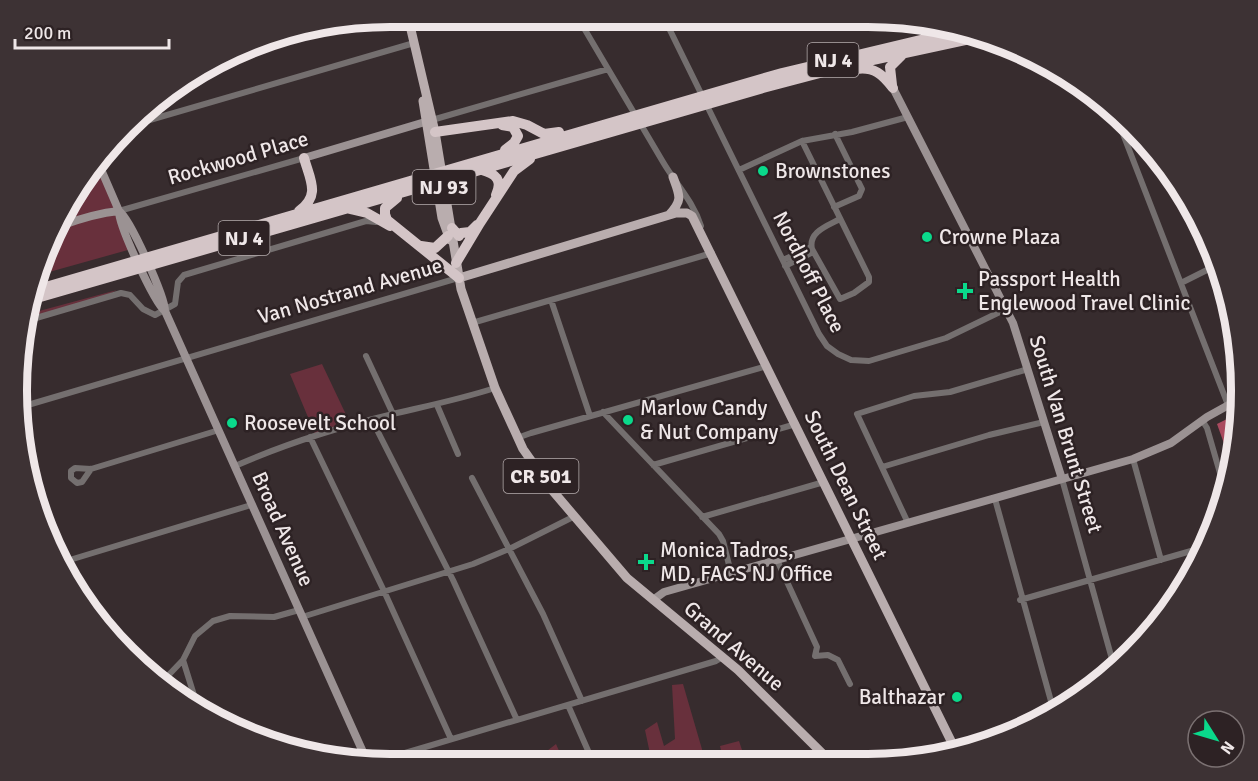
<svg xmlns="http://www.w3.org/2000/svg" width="1258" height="781" viewBox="0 0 1258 781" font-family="Signika,sans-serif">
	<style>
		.green { fill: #68303c }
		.water { fill: #aa4a5f }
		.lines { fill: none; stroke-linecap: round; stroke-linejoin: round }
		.street { stroke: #746f6f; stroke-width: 6 }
		.secondary { stroke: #9b9293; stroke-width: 8 }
		.primary { stroke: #b9adae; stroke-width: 9 }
		.highway { stroke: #d4c5c7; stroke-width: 10 }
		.poi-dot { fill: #0ad98b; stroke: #2d2224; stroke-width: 2 }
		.labels { text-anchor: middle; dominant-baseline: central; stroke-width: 5; stroke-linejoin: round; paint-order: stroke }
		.shield { fill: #2d2224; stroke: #b5acad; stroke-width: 1.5 }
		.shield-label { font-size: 20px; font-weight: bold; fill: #efe7e8 }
		.street-label { font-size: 21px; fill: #efe7e8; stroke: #2d2224 }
		.poi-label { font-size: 21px; fill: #efe7e8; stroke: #2d2224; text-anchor: start }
		.rim { fill: none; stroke: #efe7e8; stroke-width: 8 }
	</style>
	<rect width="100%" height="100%" fill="#372c2e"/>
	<path class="green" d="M94,163L135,248L35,276L36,270Z
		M117,290L97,300L26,320L28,314Z
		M322,364L350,423L315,434L290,374Z
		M683,684L706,763H652L645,730L657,722L664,746L675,739L672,685Z
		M739,741L746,762L724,763L720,746Z
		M556,744L564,762H493L520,753L543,754Z"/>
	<path class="water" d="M1227,419L1232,434L1230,460L1217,424Z"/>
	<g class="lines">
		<path class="street" d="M578,18C606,66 635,114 663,162C676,184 693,201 701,226
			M664,18L819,334L827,346L838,354L851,360L869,361L946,338L1006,309
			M432,120L608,69
			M1118,121L1228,405
			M136,124L414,43
			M802,141L869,277V282L854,293L840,299L812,249C808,232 827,226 840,219
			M739,170L802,141L852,132L908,117
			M834,207L859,196L862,189L835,134
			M119,211L304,158
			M783,260L811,247
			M785,266L813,252
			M1181,283L1213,267
			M551,300L590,416
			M26,321L121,293L130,295L143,309L155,315L175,304L178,282L184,275L366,221L376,222
			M472,323L712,253
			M366,356L393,414
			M437,405L458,454
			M21,407L458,278
			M603,412L719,534L723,541L731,573
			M372,420L453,580L517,720
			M1202,420L1207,428L1226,494
			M310,437L384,591L451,739
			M517,438L531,433L767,366
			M1133,459L1161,560
			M653,465L796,424
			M235,466C285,444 339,427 393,414C427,406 461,399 495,388
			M882,467L989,435L1044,422
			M91,469L82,482L77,483L71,478V471L75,468L91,469L219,430
			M472,478L543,614L582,701
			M1062,479L1115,670
			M995,499L1054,712
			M702,517L824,482
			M908,523L857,414L914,396L950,392L1028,369
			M777,560L817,647L815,656L828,655L838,660L850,684
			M63,562L251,505
			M1020,600L1198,549
			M302,617L473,564L509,549L573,517
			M183,660L198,708
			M160,684L183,660L195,636L213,621L230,616L274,617L299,610
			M568,705L593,762
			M378,761L716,661L723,657"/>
		<path class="secondary" d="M893,88L1013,323L1062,479
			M304,158L425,122
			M97,160L119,211C118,224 154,302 165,311L367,761
			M119,211C130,218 165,297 165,311
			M60,226C79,219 98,213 119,211
			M653,600L664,592L1133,459L1171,443L1207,417L1234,402"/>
		<path class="primary" d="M408,17L435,132L461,289L495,388L523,449L552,490L627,578L738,670L832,763
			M423,101L442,218L450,240
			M669,215C683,200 680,196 673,177
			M459,278L676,213H687L692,216L954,747"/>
		<path class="highway" d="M856,69C874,66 883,75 893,88
			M892,85L890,67L902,55
			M502,125L513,127L518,136L514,143L505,150
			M435,132L513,121L527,125L544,134L559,132
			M482,170C496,174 503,180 496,195
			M397,198L385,208V214L387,220L459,278
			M350,209L367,213L390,226
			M299,211C321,195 310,180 304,158
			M452,228L459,236L461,233L470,232L477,225
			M421,246L435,248L448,236
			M456,263L480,223L514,171L530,159
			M32,291L782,73L958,31
			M30,300L763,88L854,64L979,37"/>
	</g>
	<g class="poi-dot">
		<circle cx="763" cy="171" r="6"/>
		<circle cx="927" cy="237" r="6"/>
		<path d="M962 282h6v6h6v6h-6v6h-6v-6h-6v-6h6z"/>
		<circle cx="628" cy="420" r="6"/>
		<circle cx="232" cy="423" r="6"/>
		<path d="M643 553h6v6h6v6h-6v6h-6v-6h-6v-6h6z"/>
		<circle cx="957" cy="697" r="6"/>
	</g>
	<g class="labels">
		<g class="shield">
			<rect x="807.5" y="43" width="51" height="34" rx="4.5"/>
			<rect x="412.5" y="170" width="63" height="34" rx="4.5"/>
			<rect x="218.5" y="221" width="51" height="34" rx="4.5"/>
			<rect x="503.5" y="459" width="75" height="34" rx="4.5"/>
		</g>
		<g class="shield-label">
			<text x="833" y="60">NJ 4</text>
			<text x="444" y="187">NJ 93</text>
			<text x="244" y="238">NJ 4</text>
			<text x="541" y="476">CR 501</text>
		</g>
		<g class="street-label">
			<text transform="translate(238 158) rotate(-16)">Rockwood Place</text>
			<text transform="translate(809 272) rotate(63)">Nordhoff Place</text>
			<text transform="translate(350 291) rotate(-16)">Van Nostrand Avenue</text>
			<text transform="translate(1066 434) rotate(73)">South Van Brunt Street</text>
			<text transform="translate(846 485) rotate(64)">South Dean Street</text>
			<text transform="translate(283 529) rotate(66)">Broad Avenue</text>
			<text transform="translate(734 646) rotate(41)">Grand Avenue</text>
		</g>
		<g class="poi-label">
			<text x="775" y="171">Brownstones</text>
			<text x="939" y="237">Crowne Plaza</text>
			<text x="978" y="279">Passport Health<tspan x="978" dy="24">Englewood Travel Clinic</tspan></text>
			<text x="640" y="408">Marlow Candy<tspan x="640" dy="24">&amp; Nut Company</tspan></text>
			<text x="244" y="423">Roosevelt School</text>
			<text x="660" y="550">Monica Tadros,<tspan x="660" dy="24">MD, FACS NJ Office</tspan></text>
			<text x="945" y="697" text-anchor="end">Balthazar</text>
		</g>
	</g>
	<path d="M0 0H1258V781H0ZM390 27H868A363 363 0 0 1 1231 390V391A363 363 0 0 1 868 754H390A363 363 0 0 1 27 391V390A363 363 0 0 1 390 27Z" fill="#3d3234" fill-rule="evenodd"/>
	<path class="rim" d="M390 27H868A363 363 0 0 1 1231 390V391A363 363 0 0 1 868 754H390A363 363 0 0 1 27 391V390A363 363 0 0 1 390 27Z"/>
	<g transform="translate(1216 739) rotate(127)"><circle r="28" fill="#2d2224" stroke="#7b7172" stroke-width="1.5"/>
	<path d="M0-4.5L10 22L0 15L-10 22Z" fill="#0ad98b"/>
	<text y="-9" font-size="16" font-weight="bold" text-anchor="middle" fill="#efe7e8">N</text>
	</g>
	<path d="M15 39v9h154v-9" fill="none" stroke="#efe7e8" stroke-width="3"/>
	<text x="24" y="39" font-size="18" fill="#efe7e8" stroke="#2d2224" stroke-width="4.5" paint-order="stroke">200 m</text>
</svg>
